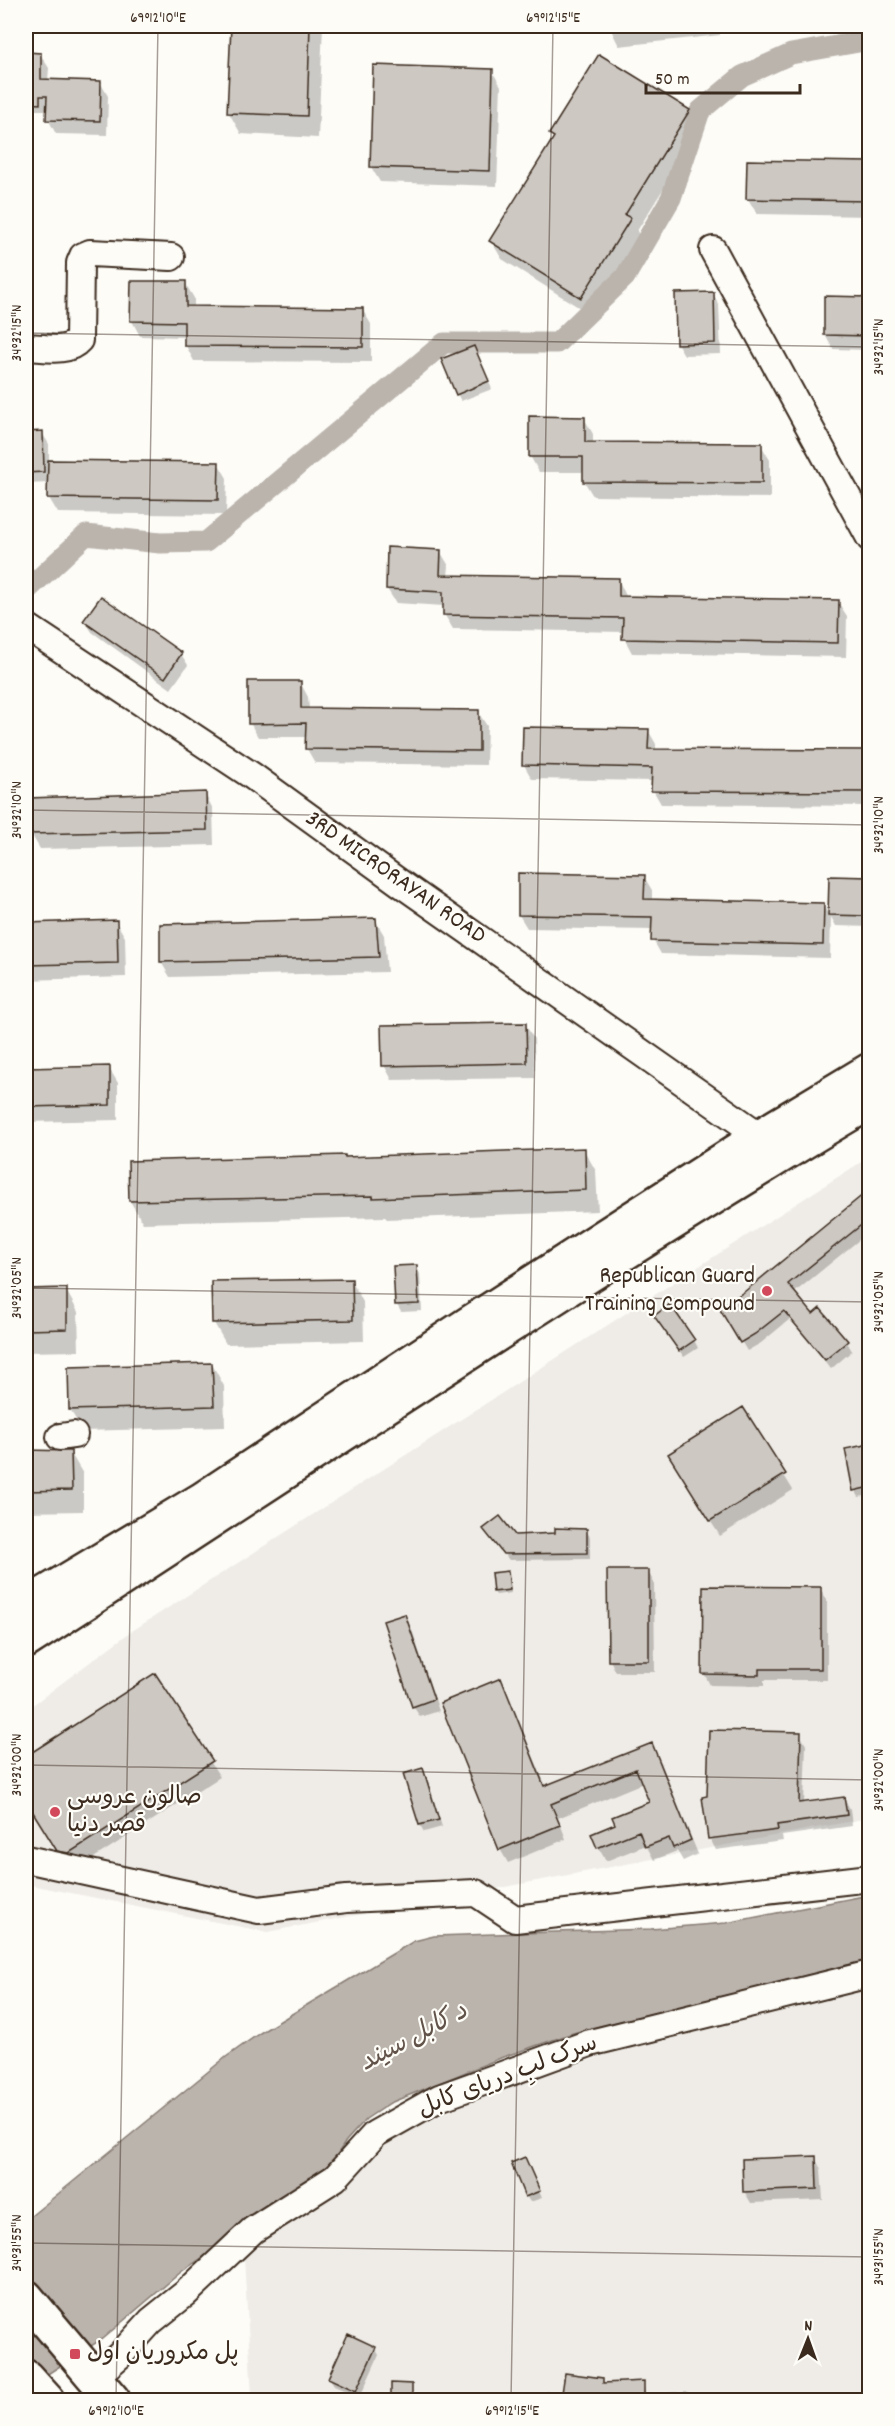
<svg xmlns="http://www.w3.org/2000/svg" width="895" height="2426" viewBox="0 0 895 2426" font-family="Dekko,'Playpen Sans Arabic',sans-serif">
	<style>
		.built { fill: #efece7 }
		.water { fill: #bbb4ad; stroke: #887d74; stroke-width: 1.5 }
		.shadow { fill: #0003 }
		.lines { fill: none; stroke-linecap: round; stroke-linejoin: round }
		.canal { stroke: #bbb4ad; stroke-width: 21 }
		.building { fill: #cdc8c2; stroke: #3b2a1e; stroke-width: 1.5 }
		.minor-casing { stroke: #3b2a1e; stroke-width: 30 }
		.major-casing { stroke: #3b2a1e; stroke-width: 38 }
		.highway-casing { stroke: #3b2a1e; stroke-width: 38 }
		.minor { stroke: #fdfcf7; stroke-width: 26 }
		.major { stroke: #fdfcf7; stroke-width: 33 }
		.highway { stroke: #fdfcf7; stroke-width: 33 }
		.ticks { fill: none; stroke: #3b2a1e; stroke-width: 1.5; stroke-opacity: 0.45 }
		.poi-dot { fill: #d1495b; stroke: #fdfcf7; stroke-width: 2 }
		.labels { text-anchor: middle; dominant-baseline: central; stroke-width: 4.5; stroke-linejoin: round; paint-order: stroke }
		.street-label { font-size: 24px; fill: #3b2a1e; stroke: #fdfcf7 }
		.poi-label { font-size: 24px; fill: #3b2a1e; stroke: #fdfcf7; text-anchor: start }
		.water-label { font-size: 26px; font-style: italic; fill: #615349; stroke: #fdfcf7 }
		.neatline { fill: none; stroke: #3b2a1e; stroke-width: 2 }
		.ticks-label { font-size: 15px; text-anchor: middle; fill: #3b2a1e }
	</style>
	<rect width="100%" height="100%" fill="#fdfcf7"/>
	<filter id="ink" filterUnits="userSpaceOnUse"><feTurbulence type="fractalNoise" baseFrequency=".0167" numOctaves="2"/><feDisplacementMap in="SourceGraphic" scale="12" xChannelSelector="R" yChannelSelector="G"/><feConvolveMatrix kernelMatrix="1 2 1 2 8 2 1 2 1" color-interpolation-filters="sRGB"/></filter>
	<g filter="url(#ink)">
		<path class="built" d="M869,1157V1818L267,1932L26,1884V1710L129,1633Z
			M869,1987V2400H350L252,2396L244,2257L385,2139L473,2101L656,2037L791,2009Z"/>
		<path class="water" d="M869,1895V1960L573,2033L503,2057L390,2103L366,2119L346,2141L324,2175L181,2272L102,2339L26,2388V2220L226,2057L260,2033L414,1941L434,1936L651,1929L726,1923Z"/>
		<path class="shadow" d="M233,26H323L318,138L241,134L229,113Z
			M609,26H719L720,35L619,46Z
			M26,54H40L49,68L48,81L100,82L108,96L107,135L56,134L48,119V110H26Z
			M599,56L689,111L700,130L637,231L640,237L591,315L502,259L491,241L554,140L551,134Z
			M492,71L501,86L497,186L380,182L371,167Z
			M870,163V216L757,214L748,199Z
			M185,283L194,298V308L362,309L371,324V362L194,361L186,346V337L140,336L132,321Z
			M713,293L719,305L721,354L684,355L677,343Z
			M826,298H870V350L833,349L825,335Z
			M474,347L492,389L461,401L457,394Z
			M584,418L593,434V443L761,445L770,460V498L593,496L584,481L585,472H539L530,456Z
			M26,433H42L49,444V461L218,463L227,478L226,515L58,513L49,498V483L26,484Z
			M440,551L449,566L448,576L618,579L627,598L838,602L847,616L846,657L632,653L624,638V632L453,629L444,614V606L396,603L387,589Z
			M85,621L181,654L188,665L171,689L92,632Z
			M866,659H870V701L865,694Z
			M300,682L308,697L309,709L478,712L487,726L486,765L315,763L307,749V737H258L250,723Z
			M524,728L648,730L656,744V750L870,752V806L661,804L653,790V781L532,779L524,765Z
			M205,794L213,809L214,845L40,849L31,834Z
			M644,877L652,890V901L823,905L829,916L830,878H870V927L836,926L831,917L830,958L661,954L653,940V930L527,928L519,915Z
			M375,920L384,935L387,972L170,977L161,962Z
			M116,922L125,937L126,977L26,980V924Z
			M525,1024L534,1039L535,1078L392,1080L384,1065Z
			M109,1068L118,1083V1120L26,1122V1069Z
			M584,1150L596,1171L598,1211L387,1219L385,1217L143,1223L130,1201V1162L346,1159Z
			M870,1192V1231L794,1293L813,1316L847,1342L852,1351L831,1369L790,1319L761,1343L747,1351L721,1308L745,1293Z
			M416,1266L420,1274L422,1311L401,1312L397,1305Z
			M351,1280L363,1302L364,1341L226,1344L214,1323Z
			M66,1290L78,1312L79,1351L26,1352V1291Z
			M660,1324L694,1340L698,1348L684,1357Z
			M212,1364L224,1386L225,1427L83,1431L70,1410Z
			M743,1409L793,1490L720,1536L678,1470Z
			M870,1448V1495L859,1497L855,1490Z
			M26,1452H70L83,1474V1511L26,1512Z
			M586,1530L590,1537V1559L509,1560L489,1536L556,1535Z
			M648,1571L654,1583L655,1672H616L610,1660Z
			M508,1572L511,1593L496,1595L494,1592Z
			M820,1588L827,1600V1680H764V1686L710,1685L704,1673Z
			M404,1615L411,1627L439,1711L420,1717L413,1706Z
			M155,1675L220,1777L78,1868L68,1865L26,1799V1757Z
			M500,1680L508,1694L546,1787L651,1745L659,1758L698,1854L683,1861L677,1851L654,1860L646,1845L606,1861L598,1847L617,1824L651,1803L643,1783L558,1818L566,1839L508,1863L500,1849Z
			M800,1734L806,1745L804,1804L844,1798L850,1809L852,1826L782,1836L783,1841L716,1850L710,1839L704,1798L708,1797Z
			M423,1769L427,1777L442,1827L424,1832L420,1825Z
			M815,2158L821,2169L823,2200L751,2203L744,2191Z
			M528,2165L542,2198L530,2202L526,2196Z
			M375,2348L379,2355L360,2397L334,2386L330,2378Z
			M602,2379L605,2384L643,2383L646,2395L687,2391L691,2400H544L546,2391L563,2396Z
			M393,2384L412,2385L413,2400H392Z"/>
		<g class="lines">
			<path class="canal" d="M26,591L86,535L160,543L206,542L444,343H557L625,277L671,198L700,111L742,76L791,54L870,40"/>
		</g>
		<path class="building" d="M231,26H310L307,116L227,113Z
			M26,52L41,53V79L101,81L100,121L46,120L47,96H40V104L26,103Z
			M599,54L690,110L625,215L631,218L581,298L489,241L554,137L549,134Z
			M373,65L493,69L490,171L370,167Z
			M747,160L870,162V201L746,199Z
			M131,281H186V306L363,308V347L184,346V322L130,321Z
			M714,292L715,343L676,344L675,293Z
			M824,296L870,297V336L824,335Z
			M474,346L489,381L456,395L441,359Z
			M529,416L585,417V442L762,443V483L583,482V457H529Z
			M43,431L44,472L26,473V432Z
			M48,460L219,462L218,500L47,498Z
			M387,547L441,550L440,575L619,578V596L839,600L838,643L622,639L623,618L443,615V592L386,589Z
			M101,596L182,653L165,678L83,621Z
			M248,681H301V708L479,710V751L305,749L306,723L248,724Z
			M523,727L649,729L648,749L870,750V792L651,791L652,768L522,765Z
			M206,792L207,830L29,834L28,798Z
			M518,873L645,875L644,899L824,903L823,945L651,941L652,917L518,915Z
			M829,876L870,877V916L828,915Z
			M376,918L379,957L160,962V924Z
			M117,920L118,963L26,965V923Z
			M526,1023L527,1063L382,1066L381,1025Z
			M110,1066V1105L26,1107V1068Z
			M585,1148L586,1190L373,1198V1196L129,1201L128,1161L345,1155V1157Z
			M870,1189V1218L788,1284L813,1314L820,1308L848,1341L825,1360L784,1311L755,1334L740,1343L719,1308L744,1292Z
			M417,1265L419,1304L395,1305L393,1266Z
			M352,1279L353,1320L212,1323L211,1281Z
			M67,1288V1329L26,1330V1289Z
			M670,1304L695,1340L679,1351L654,1316Z
			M212,1363L214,1406L69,1410L68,1367Z
			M743,1407L786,1474L710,1521L668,1454Z
			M870,1444V1487L853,1491L845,1449Z
			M26,1450L71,1451L72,1490L26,1491Z
			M500,1516L515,1535L555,1533V1528L587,1529V1553L503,1554L483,1529Z
			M607,1570H649V1661H608Z
			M508,1571L510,1590L493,1592L491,1573Z
			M703,1586L821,1587V1669H759V1675L702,1674Z
			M405,1614L434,1699L412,1707L383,1621Z
			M155,1673L213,1761L69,1853L57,1851L26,1801V1756Z
			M501,1678L544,1786L652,1743L691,1840L673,1848L669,1838L645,1847L639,1831L597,1848L591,1834L615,1824L612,1817L649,1802L636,1769L551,1804L560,1825L499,1850L440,1703Z
			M709,1730L801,1732L799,1803L844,1797L847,1815L777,1825L778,1830L708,1839L702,1797L707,1796Z
			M423,1768L439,1820L419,1825L403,1774Z
			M816,2156L817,2189L743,2192L742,2159Z
			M525,2157L540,2191L525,2197L511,2163Z
			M348,2334L376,2347L356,2391L328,2378Z
			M565,2373L603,2378V2383L644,2381V2400H561Z
			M391,2383L412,2384V2400H391Z"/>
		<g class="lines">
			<defs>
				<path id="minor" d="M713,250L870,538
					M26,347C42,347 67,354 79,340L80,263L83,256L90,253L171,257
					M26,626L251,775L400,883L760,1136
					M60,1437L74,1435
					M26,1859L259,1910L346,1899L476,1893L515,1919L870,1878
					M93,2378L120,2355L151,2321L186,2293L253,2230L335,2178L375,2134L439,2098L590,2043L870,1974"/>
				<path id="major" d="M26,2297L113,2400
					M26,2377L47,2400"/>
				<path id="highway" d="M26,1605L201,1500L468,1324L760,1136L870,1070
					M26,1641C306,1460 583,1273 870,1102"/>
			</defs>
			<use href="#minor" class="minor-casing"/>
			<use href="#major" class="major-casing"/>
			<use href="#highway" class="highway-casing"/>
			<use href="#minor" class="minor"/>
			<use href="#major" class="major"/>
			<use href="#highway" class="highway"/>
		</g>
	</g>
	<path class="ticks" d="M26,333L870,347M26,810L870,825M26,1288L870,1302M26,1765L870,1780M26,2243L870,2257M116,2400L158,26M511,2400L553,26"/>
	<g class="poi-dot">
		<circle cx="767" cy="1291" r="6"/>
		<circle cx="55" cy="1812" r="6"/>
		<rect x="69" y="2348" width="12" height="12" rx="3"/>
	</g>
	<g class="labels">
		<g class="street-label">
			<text transform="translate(395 878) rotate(35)">3RD MICRORAYAN ROAD</text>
			<text transform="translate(508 2077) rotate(-21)">سرک لبِ دریای کابل</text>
		</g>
		<g class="poi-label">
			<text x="755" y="1277" text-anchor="end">Republican Guard<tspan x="755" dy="28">Training Compound</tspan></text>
			<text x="67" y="1798">صالون عروسی<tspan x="67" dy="28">قصر دنیا</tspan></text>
			<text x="87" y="2354">پل مکروریان اول</text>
		</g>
		<g class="water-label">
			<text transform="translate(414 2038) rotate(-28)">د کابل سيند</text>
		</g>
	</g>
	<rect width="895" height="2426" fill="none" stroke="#fdfcf7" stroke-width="66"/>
	<g transform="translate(808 2339) rotate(1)" stroke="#fdfcf7" stroke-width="4.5" paint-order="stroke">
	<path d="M0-4.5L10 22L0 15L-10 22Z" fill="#3b2a1e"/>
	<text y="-9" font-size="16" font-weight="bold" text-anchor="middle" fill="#3b2a1e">N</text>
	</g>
	<path d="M646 84v9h154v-9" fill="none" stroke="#3b2a1e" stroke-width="3"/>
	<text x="655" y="84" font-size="18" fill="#3b2a1e" stroke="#fdfcf7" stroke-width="4.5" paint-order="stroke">50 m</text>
	<rect x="33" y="33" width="829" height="2360" class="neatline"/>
	<g class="ticks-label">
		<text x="158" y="22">69°12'10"E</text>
		<text x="553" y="22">69°12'15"E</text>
		<text transform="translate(16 333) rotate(-90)" y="5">34°32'15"N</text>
		<text transform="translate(878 347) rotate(-90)" y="5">34°32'15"N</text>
		<text transform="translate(16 810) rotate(-90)" y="5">34°32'10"N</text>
		<text transform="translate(878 825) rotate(-90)" y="5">34°32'10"N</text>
		<text transform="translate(16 1288) rotate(-90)" y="5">34°32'05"N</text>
		<text transform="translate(878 1302) rotate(-90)" y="5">34°32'05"N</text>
		<text transform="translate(16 1765) rotate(-90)" y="5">34°32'00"N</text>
		<text transform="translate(878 1780) rotate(-90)" y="5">34°32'00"N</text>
		<text transform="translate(16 2243) rotate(-90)" y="5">34°31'55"N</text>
		<text transform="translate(878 2257) rotate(-90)" y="5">34°31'55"N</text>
		<text x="116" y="2415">69°12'10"E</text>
		<text x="512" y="2415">69°12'15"E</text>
	</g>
</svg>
